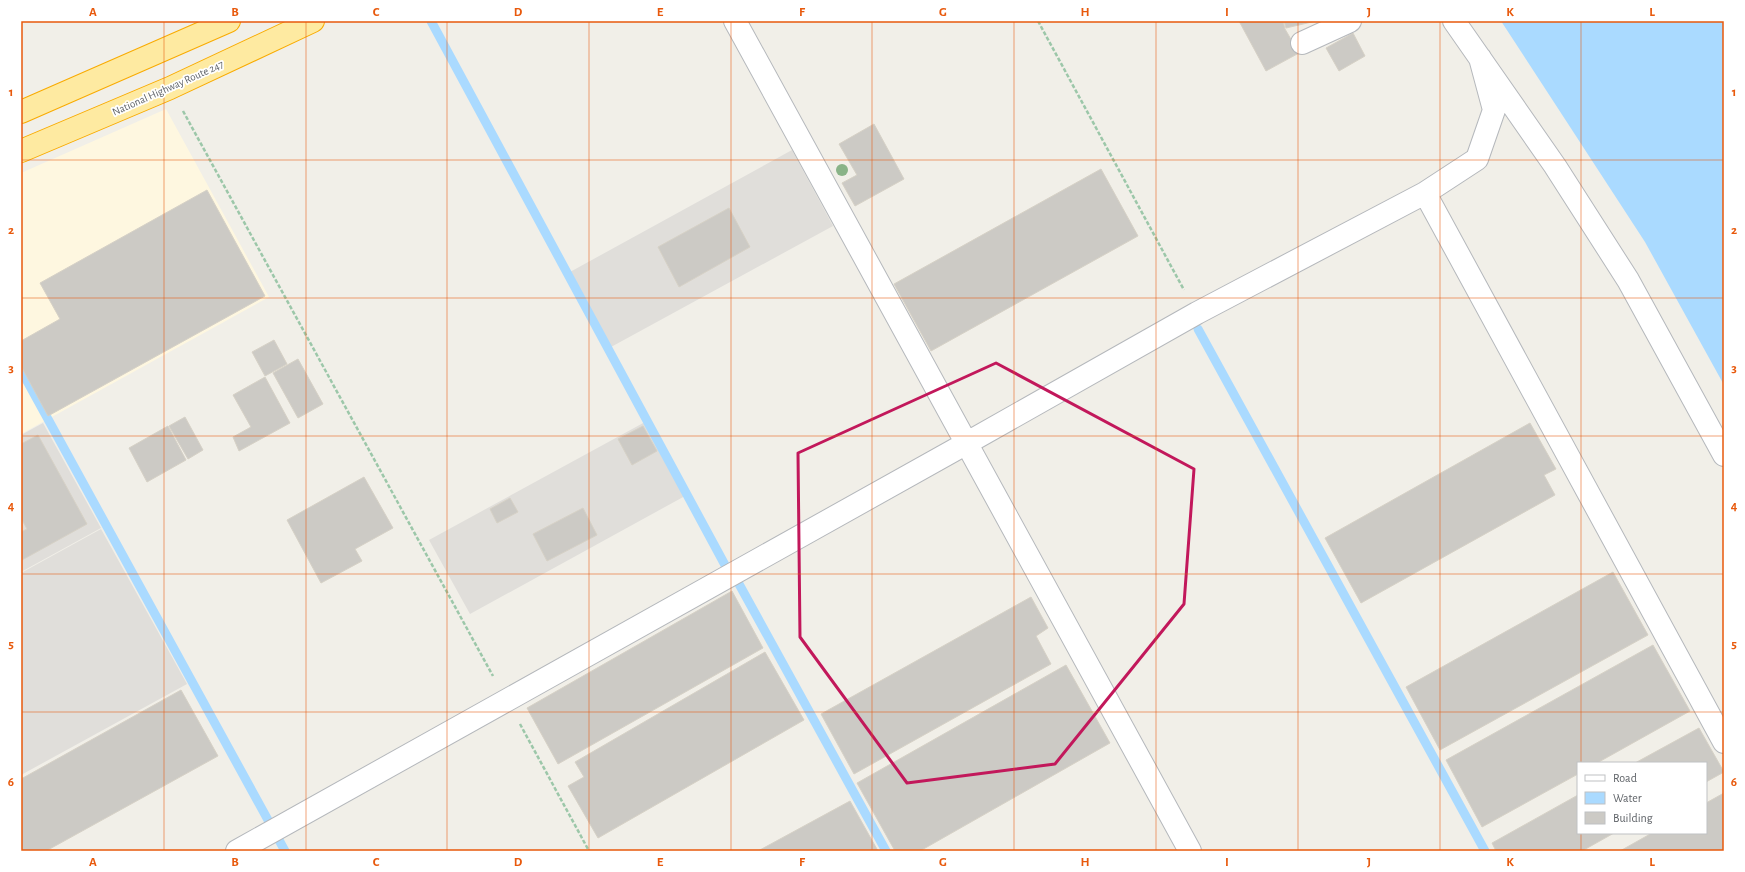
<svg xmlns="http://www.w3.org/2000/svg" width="1745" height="872" viewBox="0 0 1745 872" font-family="'Alegreya Sans',sans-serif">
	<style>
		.commercial { fill: #fef7e0 }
		.industrial { fill: #e0deda }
		.water { fill: #aadaff }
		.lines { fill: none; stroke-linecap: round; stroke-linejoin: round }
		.stream { stroke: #aadaff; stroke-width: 9 }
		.building { fill: #cccac5; stroke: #d6d1c6 }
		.minor-casing { stroke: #b5b8bc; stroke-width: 24 }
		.trunk-casing { stroke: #f9ab00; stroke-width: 24 }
		.path { stroke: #9cc7a9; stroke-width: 2.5; stroke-dasharray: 4 2; stroke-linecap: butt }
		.minor { stroke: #fff; stroke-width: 22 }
		.trunk { stroke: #feeaa1; stroke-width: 22 }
		.tree { fill: #89b387 }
		.marked { fill: none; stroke: #c2185b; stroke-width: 3; stroke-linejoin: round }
		.grid { fill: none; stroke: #e8590c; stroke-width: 1; stroke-opacity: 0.55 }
		.labels { text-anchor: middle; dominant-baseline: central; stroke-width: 3.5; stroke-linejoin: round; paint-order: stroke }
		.street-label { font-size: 11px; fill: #5f6368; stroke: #fff }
		.neatline { fill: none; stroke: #e8590c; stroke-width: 1.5 }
		.grid-label { font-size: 13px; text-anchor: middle; font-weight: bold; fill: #e8590c }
	</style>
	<rect width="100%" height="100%" fill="#f1efe8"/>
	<path class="commercial" d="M166,109L269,297L21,434V173Z"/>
	<path class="industrial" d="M792,150L833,226L611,347L570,272Z
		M645,422L685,496L470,614L429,540Z
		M43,423L101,528L21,572V435Z
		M101,529L187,684L21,775V573Z"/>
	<path class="water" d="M1501,21H1724V385L1645,242Z"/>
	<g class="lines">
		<path class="stream" d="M431,21L725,565
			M1198,329L1485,851
			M21,370L285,851
			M739,584L886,851"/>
	</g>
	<path class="building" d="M1239,21H1283L1285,29L1299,53L1266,71Z
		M1284,21H1316L1286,28Z
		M1353,33L1365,56L1339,71L1326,48Z
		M874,124L904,179L855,206L842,183L857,175L839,144Z
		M1101,169L1138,236L931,351L894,284Z
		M207,190L265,296L48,416L21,366V341L60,319L40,283Z
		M729,208L750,247L679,287L658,247Z
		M274,340L287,364L265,376L252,352Z
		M298,359L323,404L298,418L273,373Z
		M265,377L290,423L239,451L233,437L251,427L233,395Z
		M185,417L203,450L188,459L169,426Z
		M1530,423L1556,469L1544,475L1555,495L1361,603L1325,538Z
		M168,426L186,460L147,482L129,448Z
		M643,426L657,451L632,465L618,439Z
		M38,435L87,524L22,560L21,532L27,529L21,518V444Z
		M364,477L393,528L355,549L362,561L321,583L287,520Z
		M510,498L518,512L497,523L490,509Z
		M583,508L597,535L547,561L533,534Z
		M1613,572L1648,635L1440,750L1406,687Z
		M732,591L763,648L558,764L527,708Z
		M1031,597L1048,628L1036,636L1051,664L854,774L821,714Z
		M1653,645L1690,711L1597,763H1578V774L1482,827L1446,760Z
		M765,652L804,720L598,838L568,786L584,777L575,762Z
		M1066,665L1110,743L920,851H895L857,783Z
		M181,690L218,756L46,851H21V779Z
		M1699,728L1724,772L1706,782V763H1635Z
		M1724,793V851H1620L1652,833H1706V803Z
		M1578,795V833H1614L1582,851H1496L1492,843Z
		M850,801L878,851H758Z"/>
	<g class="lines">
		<defs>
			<path id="minor" d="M735,21L1190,851
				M1454,21L1555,166L1628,280L1724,455
				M1302,43L1350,21
				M1425,193L1724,742
				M237,851L967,443L1197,313L1425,193L1477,159L1494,110L1480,58"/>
			<path id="trunk" d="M21,112L229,21
				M21,151L170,88L313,21"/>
		</defs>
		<use href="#minor" class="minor-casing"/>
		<use href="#trunk" class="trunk-casing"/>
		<path class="path" d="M1038,21L1184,290
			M183,111L493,676
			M520,724L589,851"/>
		<use href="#minor" class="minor"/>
		<use href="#trunk" class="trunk"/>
	</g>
	<circle class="tree" cx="842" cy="170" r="6"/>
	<path class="marked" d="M996,363L1194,469L1184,604L1055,764L907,783L800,637L798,453Z"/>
	<path class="grid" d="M164,21V851M306,21V851M447,21V851M589,21V851M731,21V851M872,21V851M1014,21V851M1156,21V851M1298,21V851M1440,21V851M1581,21V763M21,160H1724M21,298H1724M21,436H1724M21,574H1724M21,712H1724M1581,833V851"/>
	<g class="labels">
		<g class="street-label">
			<text transform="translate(168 88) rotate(-24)">National Highway Route 247</text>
		</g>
	</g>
	<rect width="1745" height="872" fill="none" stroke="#ffffff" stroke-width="44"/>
	<rect x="1577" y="762" width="130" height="72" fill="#ffffff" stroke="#bfc1c3"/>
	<rect x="1585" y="775" width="20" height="6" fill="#ffffff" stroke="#bfc1c3"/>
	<text x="1613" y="782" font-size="12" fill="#5f6368">Road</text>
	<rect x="1585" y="792" width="20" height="12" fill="#aadaff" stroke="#bfc1c3"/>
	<text x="1613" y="802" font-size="12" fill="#5f6368">Water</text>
	<rect x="1585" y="812" width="20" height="12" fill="#cccac5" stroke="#bfc1c3"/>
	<text x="1613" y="822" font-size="12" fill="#5f6368">Building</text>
	<rect x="22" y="22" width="1701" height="828" class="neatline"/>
	<g class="grid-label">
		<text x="93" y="16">A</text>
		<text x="235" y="16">B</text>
		<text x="376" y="16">C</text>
		<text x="518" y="16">D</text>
		<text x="660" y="16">E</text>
		<text x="802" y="16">F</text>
		<text x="943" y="16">G</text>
		<text x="1085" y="16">H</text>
		<text x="1227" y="16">I</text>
		<text x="1369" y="16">J</text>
		<text x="1510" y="16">K</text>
		<text x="1652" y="16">L</text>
		<text x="11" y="96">1</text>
		<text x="1734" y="96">1</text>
		<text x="11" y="234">2</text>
		<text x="1734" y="234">2</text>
		<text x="11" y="372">3</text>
		<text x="1734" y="372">3</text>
		<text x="11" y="510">4</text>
		<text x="1734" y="510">4</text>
		<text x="11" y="648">5</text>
		<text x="1734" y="648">5</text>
		<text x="11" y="786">6</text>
		<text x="1734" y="786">6</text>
		<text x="93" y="866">A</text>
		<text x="235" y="866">B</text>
		<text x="376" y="866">C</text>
		<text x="518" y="866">D</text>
		<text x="660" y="866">E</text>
		<text x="802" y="866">F</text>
		<text x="943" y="866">G</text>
		<text x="1085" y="866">H</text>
		<text x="1227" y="866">I</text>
		<text x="1369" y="866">J</text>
		<text x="1510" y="866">K</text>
		<text x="1652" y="866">L</text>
	</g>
</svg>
